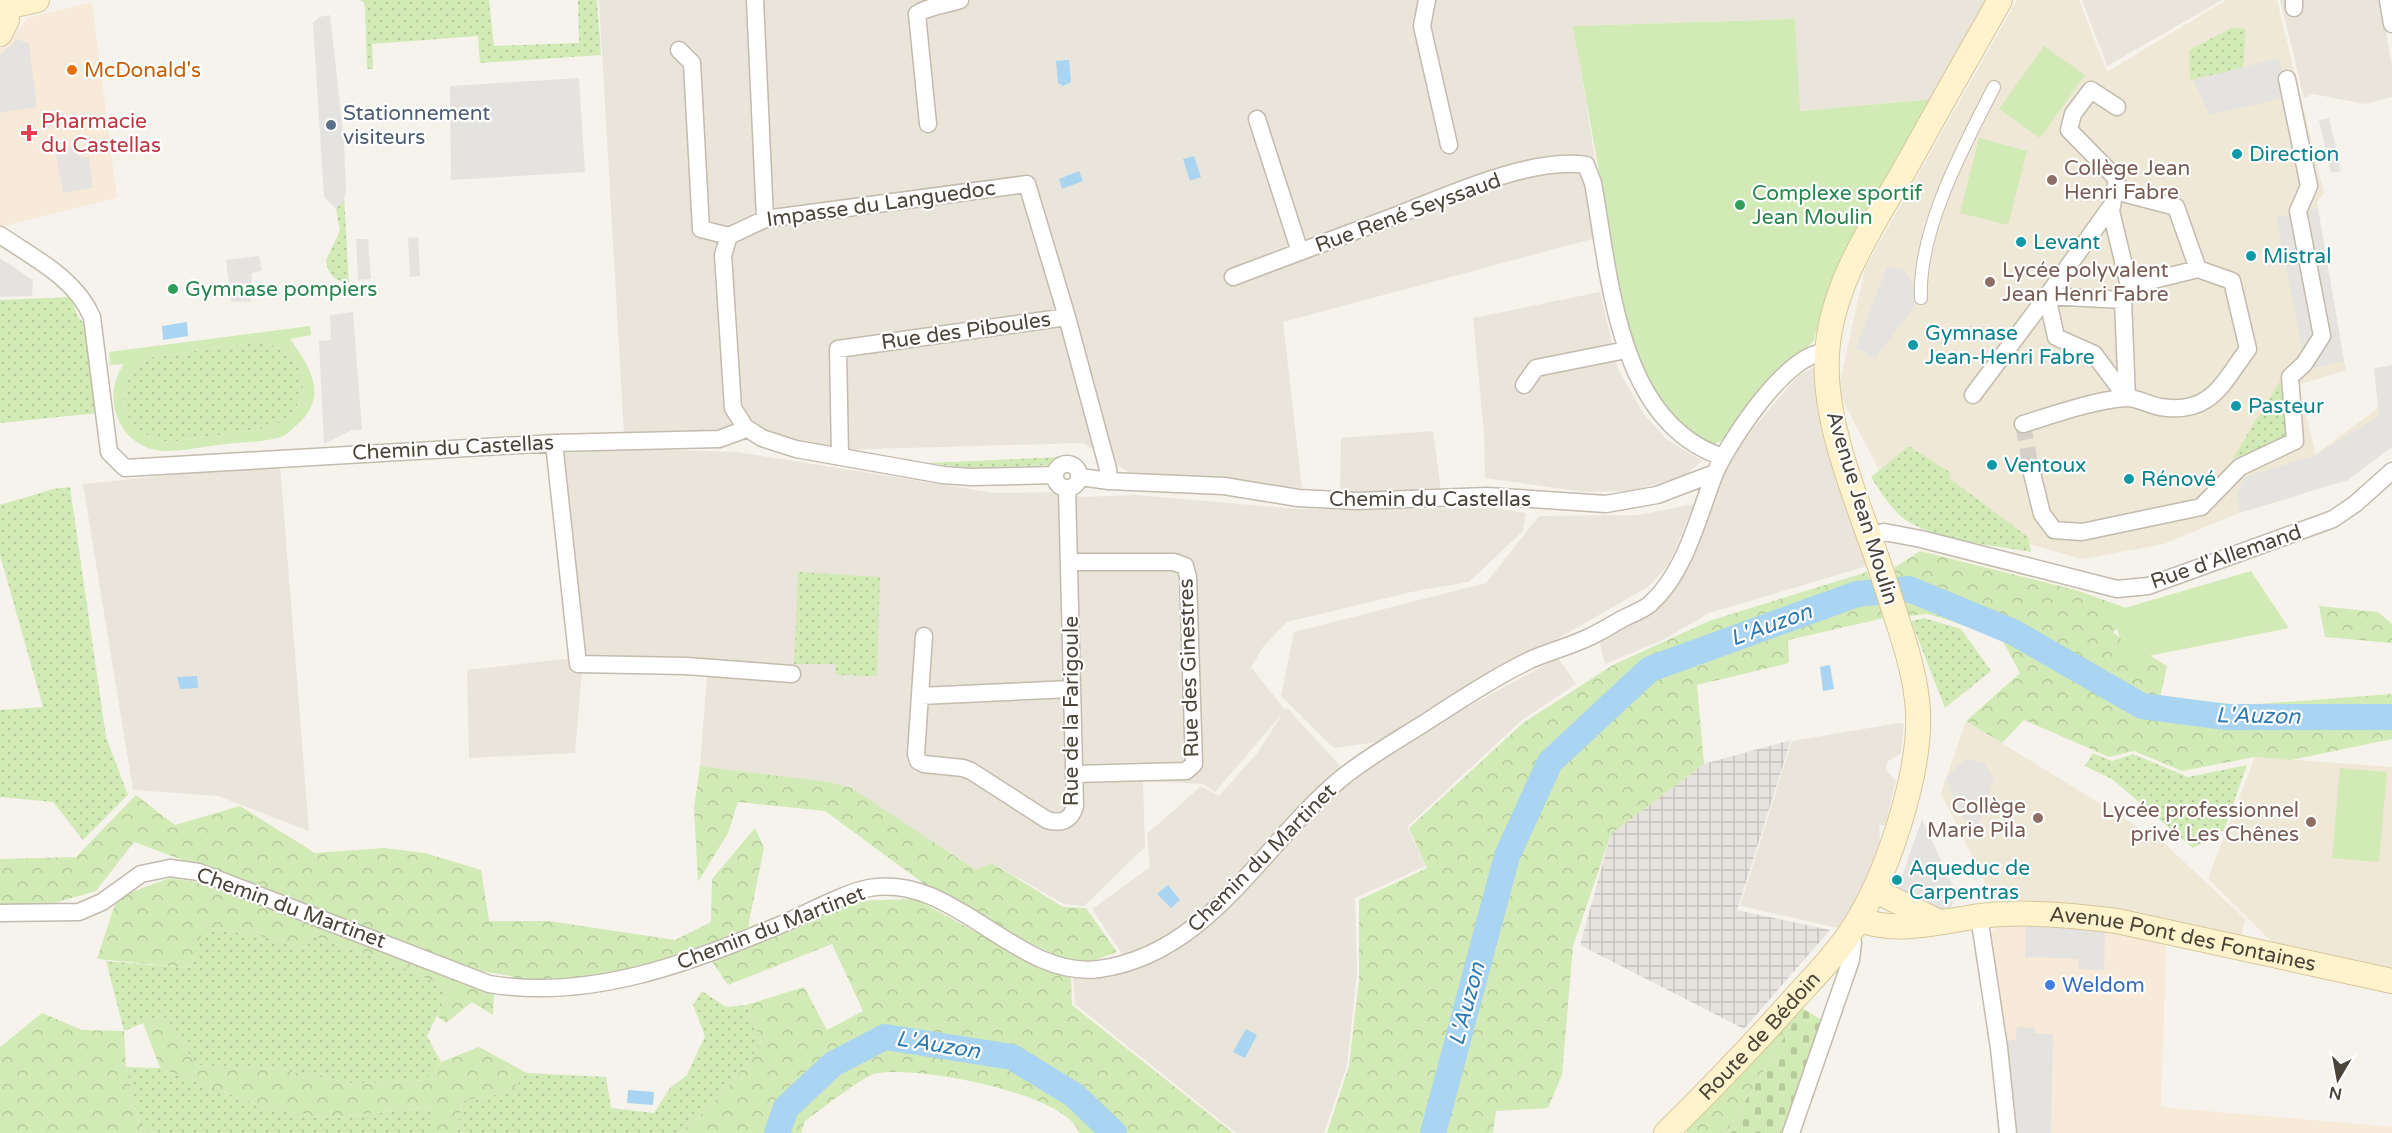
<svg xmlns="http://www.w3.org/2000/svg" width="2392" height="1133" viewBox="0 0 2392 1133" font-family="'Varela Round',sans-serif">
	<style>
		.residential { fill: #eae5da }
		.commercial { fill: #f7ead8 }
		.industrial { fill: url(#industrial-grid) }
		.education { fill: #efe8d6 }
		.grass { fill: url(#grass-dots) }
		.forest { fill: url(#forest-crowns) }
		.cemetery { fill: url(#cemetery-stones) }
		.park { fill: #d2eab5; fill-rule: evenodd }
		.parking { fill: #e5e3e0 }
		.water { fill: #a9d4f2 }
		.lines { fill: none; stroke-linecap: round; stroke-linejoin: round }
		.river { stroke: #a9d4f2; stroke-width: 26 }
		.minor-tunnel { stroke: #d4d0c8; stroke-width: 16; stroke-dasharray: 16 8; stroke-linecap: butt }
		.pedestrian-casing { stroke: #c2bbae; stroke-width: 14 }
		.minor-casing { stroke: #c2bbae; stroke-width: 19 }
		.secondary-casing { stroke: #d6c79b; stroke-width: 26 }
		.pedestrian { stroke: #fff; stroke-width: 12 }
		.minor { stroke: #fff; stroke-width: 16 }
		.secondary { stroke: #fff3cd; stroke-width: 24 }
		.food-dot { fill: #e8710a; stroke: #fff; stroke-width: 2 }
		.service-dot { fill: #5c6f8a; stroke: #fff; stroke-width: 2 }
		.health-dot { fill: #e0444e; stroke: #fff; stroke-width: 2 }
		.culture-dot { fill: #0f9aa8; stroke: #fff; stroke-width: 2 }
		.education-dot { fill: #8d6e63; stroke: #fff; stroke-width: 2 }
		.leisure-dot { fill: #2e9e5b; stroke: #fff; stroke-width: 2 }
		.shop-dot { fill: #3f7fe0; stroke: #fff; stroke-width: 2 }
		.labels { text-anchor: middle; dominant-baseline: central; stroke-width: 4.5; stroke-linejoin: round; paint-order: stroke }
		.food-label { font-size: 21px; fill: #c56008; stroke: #fff; text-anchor: start }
		.service-label { font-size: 21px; fill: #4e5e75; stroke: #fff; text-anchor: start }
		.health-label { font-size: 21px; fill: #be3a42; stroke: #fff; text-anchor: start }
		.culture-label { font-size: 21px; fill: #0d838f; stroke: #fff; text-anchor: start }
		.education-label { font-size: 21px; fill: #785e54; stroke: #fff; text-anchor: start }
		.leisure-label { font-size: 21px; fill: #27864d; stroke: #fff; text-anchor: start }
		.street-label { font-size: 21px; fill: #4b4439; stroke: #fff }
		.shop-label { font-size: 21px; fill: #366cbe; stroke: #fff; text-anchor: start }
		.water-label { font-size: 22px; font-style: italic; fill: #2e7ab2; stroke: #fff }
	</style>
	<defs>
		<pattern id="industrial-grid" width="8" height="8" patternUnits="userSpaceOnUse" patternTransform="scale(1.5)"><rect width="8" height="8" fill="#e6e2dd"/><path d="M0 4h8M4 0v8" fill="none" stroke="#c7c3be"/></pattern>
		<pattern id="grass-dots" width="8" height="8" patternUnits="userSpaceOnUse" patternTransform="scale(1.5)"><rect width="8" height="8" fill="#d2eab5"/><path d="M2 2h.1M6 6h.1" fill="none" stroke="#b6ca9c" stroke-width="1.8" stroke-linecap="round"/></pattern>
		<pattern id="forest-crowns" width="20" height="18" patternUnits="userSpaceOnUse" patternTransform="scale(1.5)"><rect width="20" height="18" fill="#d2eab5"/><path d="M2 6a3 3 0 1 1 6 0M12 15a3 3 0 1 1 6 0" fill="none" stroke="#b6ca9c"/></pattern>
		<pattern id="cemetery-stones" width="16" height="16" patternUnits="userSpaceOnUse" patternTransform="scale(1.5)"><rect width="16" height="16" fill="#d2eab5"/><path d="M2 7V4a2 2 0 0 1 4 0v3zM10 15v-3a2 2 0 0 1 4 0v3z" fill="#b6ca9c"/></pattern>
	</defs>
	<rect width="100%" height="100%" fill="#f6f3ec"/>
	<path class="residential" d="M599,0H1990L1934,99L1799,111L1795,19L1574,26L1607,235L1283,322L1302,488L1128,472L1083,443L835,450L722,429L624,434Z
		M2082,0H2222L2107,66Z
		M2280,0H2381L2392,67V97L2365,104L2313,94L2304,98Z
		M1600,292L1618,369L1643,413L1666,439L1702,461L1686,475L1631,491L1583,492L1485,478L1484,433L1473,318Z
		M1818,365L1867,566L1709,613L1665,639L1605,664L1598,635L1650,607L1729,456L1798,376Z
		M1433,431L1441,491L1340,494L1341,438Z
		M639,449L737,452L995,493L1055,492L1080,497L1136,495L1299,509L1494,508L1526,513L1523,531L1469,582L1416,591L1287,622L1263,647L1251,667L1285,710L1287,708L1344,770L1299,807L1238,877L1186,928L1124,957L1092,909L1150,867L1147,834L1201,786L1219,796L1258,752L1283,713L1215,792L1203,784L1143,781L1145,847L1084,906L1064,904L992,863L976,870L852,788L830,782L700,766L707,676L582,671L575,753L469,758L467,670L573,658L559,453Z
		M280,464L309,831L218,796L133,790L83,484Z
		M1694,504L1669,564L1648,587L1377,742L1334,748L1281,696L1294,632L1486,583L1539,516L1639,515Z
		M1558,658L1576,684L1522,720L1407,827L1426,866L1355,898L1357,974L1347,1066L1324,1133H1236L1075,1004L1073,977L1170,955L1303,825L1340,784L1418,734Z
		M1899,723L1904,724L1901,753L1887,762L1886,770L1896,781L1885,825H1879L1880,840L1869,874L1851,914L1838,928L1740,906L1792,741Z"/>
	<path class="commercial" d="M92,2L117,198L0,227V49L12,39L27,18Z
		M2002,923L2086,925L2163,940L2166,946L2161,1107L2392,1127V1133H2014L1988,935Z"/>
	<path class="industrial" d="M1791,740L1737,910L1830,930L1744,1029L1580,945L1611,834L1704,764Z"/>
	<path class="education" d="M2017,0H2079L2107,72L2226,0H2277L2324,193L2317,202L2323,253L2346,370L2298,385L2316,454L2392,398V447L2294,497L2239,513L2164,544L2082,559L1899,508L1838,391L1865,268Z
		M1966,721L2164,843L2245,919L2241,937L2084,906L1992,897L1941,793Z
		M2255,757L2392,767V968L2280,950L2208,878Z"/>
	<path class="grass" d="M359,0H489L494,46L579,43L578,0H597L601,55L480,63L478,36L372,44L373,69H367L365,8L364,2Z
		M2232,28L2246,29L2243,68L2190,80L2189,50Z
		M344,196L349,283C336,282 327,274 326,260L340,231L336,209Z
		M70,297L79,319L88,325L98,413L0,423V300Z
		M262,342C314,352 318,408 269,428L170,442C118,436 106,384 151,357Z
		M2280,381L2290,423L2285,443L2233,458Z
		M1909,446L1951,473L1949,478L2028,537L2031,552C1993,545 1944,542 1909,522C1894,514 1880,491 1871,477Z
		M1062,457L1051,465L971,468L925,463Z
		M70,487L106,737L128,795L83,840L53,802L0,797V710L43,707L0,555V505L53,489Z
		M798,572L880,577L877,676L836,675L835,664H794Z
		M1924,618L1961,629L1991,671L1945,708L1911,621Z
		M2093,753L2112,761L2133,754L2188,777L2247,765L2224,830L2193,848L2112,779L2085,766Z
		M203,927L260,936L305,948L312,936L395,964L450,989L427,1036L441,1062L427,1080L355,1084L279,1069L196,1065L163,1015L124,1031L106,961L190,968Z
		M702,991L726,1007L746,1005L762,1043L719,1099L679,1133H457L462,1101L510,1092L527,1073L606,1077L611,1108L654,1113L670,1088L687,1075L705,1036L693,1005Z
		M126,1067L160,1068L273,1110L327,1118L434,1107V1133H153L140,1127Z"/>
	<path class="forest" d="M1920,551L2076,590L2132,610L2113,633L2167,666L2160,698L2244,705L2392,694V739L2291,760L2255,757L2182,771L2134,751L2109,757L2024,720L2002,743L1966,721L2020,673L2000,636L1928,614L1909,616L1894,568Z
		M1867,572L1884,618L1788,640L1789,663L1697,685L1704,764L1611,834L1573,946L1562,1075L1548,1108L1496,1111L1493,1133H1327L1349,1066L1359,979V900L1427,868L1409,828L1523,723L1613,665L1709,621Z
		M2319,606L2378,612L2392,624V643L2325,637Z
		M700,766L830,782L852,788L976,870L992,863L1063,907L1086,908L1117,952L1079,966L1022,939L949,895L931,889L825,811L738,802L728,833L698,882L694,808Z
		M136,795L175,825L240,806L315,853L384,848L425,853L481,870L489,921H549L675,940L711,922L712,879L755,828L764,848L748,927L814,902L916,899L1041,968L1071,978L1072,1005L1233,1133H1079C1068,1093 911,1064 874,1074C862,1077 818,1112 805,1121L801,1133H679L719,1099L762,1043L746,1005L804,987L827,1030L863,1011L832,944L728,985L702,947L629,971L533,986L510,976L482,971L134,842L96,891L36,908L0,907V859L76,857Z
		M170,878L204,883L494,992L493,1015L472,1002L446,1023L437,1016L450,989L395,964L312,936L305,948L260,936L204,927L190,968L97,959L115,904L126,894Z
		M1802,1008L1726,1133H1687V1129Z
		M42,1013L82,1030L124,1031L126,1067L140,1127L153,1133H0V1047Z
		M163,1015L196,1065L279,1069L355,1084L426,1080L441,1062L479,1047L527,1073L510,1092L462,1101L457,1133H434L433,1107L327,1118L273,1110L160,1068L143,1023Z"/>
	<path class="cemetery" d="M1802,1008L1822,1020L1781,1133H1726Z"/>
	<path class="park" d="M1795,19L1800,111L1934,99L1826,301L1813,342L1783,369L1727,438L1713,445L1704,443L1664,409L1638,359L1621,295L1573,26Z
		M2044,46L2085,75L2040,138L1999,109Z
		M1979,138L2027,151L2008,225L1960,213Z
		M310,326L311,335L290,339C309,365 329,395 299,423C294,427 287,435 281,437C262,443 238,442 218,445C196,447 166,456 146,447C113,433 104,391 124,364L110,365L109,352ZM262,342C314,352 318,409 269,428L170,442C118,436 106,384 151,357Z
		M2251,571L2289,628L2128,660L2111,612Z
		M2340,768L2387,772L2379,862L2332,858Z"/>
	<path class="parking" d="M330,15L344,141L346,190L343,202L336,209L324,197L313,23L319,17Z
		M18,39L29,44L37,107L0,113V55Z
		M2279,58L2287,97L2210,115L2193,80Z
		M579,78L585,172L451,180L450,86Z
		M2329,118L2341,171L2331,173L2319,120Z
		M77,146L78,156L89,157L93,188L63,193L55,147Z
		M2318,208L2344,361L2310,369L2302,349L2276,217Z
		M418,237L420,276L410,277L408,238Z
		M356,239H368L371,279L358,280Z
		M259,256L262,271L252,273L251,301L231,302L226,260Z
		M0,258L33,280L32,296L0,297Z
		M1887,267L1903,269L1916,290L1919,301L1875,358L1856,348Z
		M353,312L362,430H352L324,444L319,341L331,340L330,315Z
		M2392,365V447L2348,480L2239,513L2238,491L2246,477L2316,455L2379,416L2374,368Z
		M1966,758L1984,763L1994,779L1977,830L1960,814L1946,778Z
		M1922,819L1957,894L1951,907L1940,913L1895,896Z
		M2026,924L2105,930L2104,970L2079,969L2078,959L2025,957Z
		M2017,1027L2035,1028V1033L2053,1034L2051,1133H2017L2008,1048V1040H2016Z"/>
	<path class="water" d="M1069,60L1071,82L1063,86L1058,83L1056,61Z
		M1194,156L1201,177L1190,181L1183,159Z
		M1079,171L1083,181L1062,189L1059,179Z
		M187,322L188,336L163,340L162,326Z
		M1830,665L1834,689L1823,691L1820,667Z
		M197,676L198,688L180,689L177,677Z
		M1168,885L1180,900L1171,908L1157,894Z
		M1246,1029L1257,1035L1245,1058L1233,1052Z
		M628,1090L654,1092L653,1105L627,1103Z"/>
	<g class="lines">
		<path class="river" d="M777,1133L786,1108L833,1064L885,1037L1012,1057L1074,1095L1114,1133
			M1433,1133L1507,856L1550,762L1650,669L1857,594L1909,589L2013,632L2142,706L2226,717H2392"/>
		<path class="minor-tunnel" d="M2023,424L2031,469"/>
		<defs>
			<path id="pedestrian" d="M1921,298C1918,230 1963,148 1994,87"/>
			<path id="minor" d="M755,0L765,219
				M1427,0L1422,26L1449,145
				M2388,0L2392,24
				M2294,8V0
				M679,50L692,63L701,229L729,236
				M1257,119L1300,252
				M928,124L917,14C928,6 946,5 960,0
				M2115,191L2176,207L2198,269
				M2112,205L2047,296L2056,337L2094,354L2127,398
				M0,235C34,258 75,278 92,317L109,452L125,468L554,443L719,439L741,431L745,427
				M1233,277C1287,257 1341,236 1395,216C1446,196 1533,156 1586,165L1593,183C1610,276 1617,423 1723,457
				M2126,292L2123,300L2127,398
				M1524,385L1536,368L1626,350
				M1973,395L2047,296L2123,300
				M2023,424C2056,414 2091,401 2125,398C2136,397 2149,405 2160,407C2211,415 2222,384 2248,349L2232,281L2198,269L2129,286L2111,211L2117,179L2069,130L2073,114L2091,90L2117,107
				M554,443L578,664L686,666L792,674
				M840,456L838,349L1067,317L1108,469L1109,481
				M1055 476a12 12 0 1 1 24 0a12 12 0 1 1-24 0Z
				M2031,469L2042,514L2054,530L2082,532L2201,507L2240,467L2295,441L2290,377L2304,364L2322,336L2298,211L2309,186L2287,79
				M1055,475L971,477L943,475L796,449L762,438L745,427L733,408L723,255L729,236L765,219L1027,184L1067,317
				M1080,477L1109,481L1224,486L1298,498L1357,501L1487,496L1606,504L1657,495L1715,473C1730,440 1788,351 1827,352
				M1868,535L1884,532L1921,539L2117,589L2148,586L2333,519L2355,504L2392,471
				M1069,562H1174L1185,566L1188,577L1194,764L1186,771L1074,774
				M924,636L916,754L918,761L924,764L963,768L971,771L1047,820C1061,824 1071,821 1075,806L1067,488
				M920,696L1071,689
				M0,913L79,912L102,902L141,874L170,868L199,872L489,984C589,1001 690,963 780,925C804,915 846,892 869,888C954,872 1017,980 1099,969C1210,954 1264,841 1343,777C1368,757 1396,741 1423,724C1457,702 1493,678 1530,660C1548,652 1567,647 1585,639C1599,633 1611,625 1624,618C1632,614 1643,610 1650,604C1686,572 1698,516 1715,473
				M1979,916L1999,1048L2008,1133
				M1791,1133L1851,960L1853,943L1850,934"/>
			<g id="secondary">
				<path d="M6,7L37,0"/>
				<path d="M0,34L7,20L3,0"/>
				<path d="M1874,890L1937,921"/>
				<path id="s1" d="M1859,919C1902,938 1957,915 2003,914C2041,912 2080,916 2117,921L2392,981"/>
				<path id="s2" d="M1666,1133C1710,1090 1753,1045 1794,999C1814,977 1836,955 1852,930C1886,879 1921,774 1918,712C1916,669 1898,624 1885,582C1863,513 1822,427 1827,354C1831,285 1873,225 1906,167C1937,111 1968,56 2000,0"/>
			</g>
		</defs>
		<use href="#pedestrian" class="pedestrian-casing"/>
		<use href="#minor" class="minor-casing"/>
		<use href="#secondary" class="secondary-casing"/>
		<use href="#pedestrian" class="pedestrian"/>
		<use href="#minor" class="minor"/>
		<use href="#secondary" class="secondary"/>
	</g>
	<circle class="food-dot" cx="72" cy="70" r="6"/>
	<circle class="service-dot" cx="331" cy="125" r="6"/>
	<path class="health-dot" d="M26 124h6v6h6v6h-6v6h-6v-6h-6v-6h6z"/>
	<g class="culture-dot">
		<circle cx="2237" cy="154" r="6"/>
		<circle cx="2021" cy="242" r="6"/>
		<circle cx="2251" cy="256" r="6"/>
		<circle cx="1913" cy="345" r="6"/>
		<circle cx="2236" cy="406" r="6"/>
		<circle cx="1992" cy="465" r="6"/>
		<circle cx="2129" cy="479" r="6"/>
		<circle cx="1897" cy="880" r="6"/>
	</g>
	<g class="education-dot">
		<circle cx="2052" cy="180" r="6"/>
		<circle cx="1990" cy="282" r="6"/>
		<circle cx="2038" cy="818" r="6"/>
		<circle cx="2311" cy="822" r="6"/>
	</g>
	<g class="leisure-dot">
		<circle cx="1740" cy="205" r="6"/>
		<circle cx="173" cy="289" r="6"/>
	</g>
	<circle class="shop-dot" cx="2050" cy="985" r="6"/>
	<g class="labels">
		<g class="food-label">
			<text x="84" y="70">McDonald's</text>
		</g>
		<g class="service-label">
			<text x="343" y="113">Stationnement<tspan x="343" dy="24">visiteurs</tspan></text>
		</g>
		<g class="health-label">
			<text x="41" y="121">Pharmacie<tspan x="41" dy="24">du Castellas</tspan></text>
		</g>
		<g class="culture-label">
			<text x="2249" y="154">Direction</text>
			<text x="2033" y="242">Levant</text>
			<text x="2263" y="256">Mistral</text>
			<text x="1925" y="333">Gymnase<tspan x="1925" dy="24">Jean-Henri Fabre</tspan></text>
			<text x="2248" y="406">Pasteur</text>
			<text x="2004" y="465">Ventoux</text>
			<text x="2141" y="479">Rénové</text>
			<text x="1909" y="868">Aqueduc de<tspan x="1909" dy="24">Carpentras</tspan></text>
		</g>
		<g class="education-label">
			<text x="2064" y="168">Collège Jean<tspan x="2064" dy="24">Henri Fabre</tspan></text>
			<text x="2002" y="270">Lycée polyvalent<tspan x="2002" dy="24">Jean Henri Fabre</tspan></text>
			<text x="2026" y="806" text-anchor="end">Collège<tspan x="2026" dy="24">Marie Pila</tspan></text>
			<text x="2299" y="810" text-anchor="end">Lycée professionnel<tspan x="2299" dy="24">privé Les Chênes</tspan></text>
		</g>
		<g class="leisure-label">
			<text x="1752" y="193">Complexe sportif<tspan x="1752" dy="24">Jean Moulin</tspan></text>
			<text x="185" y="289">Gymnase pompiers</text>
		</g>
		<g class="street-label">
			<text transform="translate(881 204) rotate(-8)">Impasse du Languedoc</text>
			<text transform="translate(1408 213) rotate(-20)">Rue René Seyssaud</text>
			<text transform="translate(966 331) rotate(-8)">Rue des Piboules</text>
			<text transform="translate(453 448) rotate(-3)">Chemin du Castellas</text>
			<text x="1430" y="499">Chemin du Castellas</text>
			<text transform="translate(1862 508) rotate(73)">Avenue Jean Moulin</text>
			<text transform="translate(2226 557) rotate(-19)">Rue d'Allemand</text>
			<text transform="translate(1189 668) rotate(-92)">Rue des Ginestres</text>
			<text transform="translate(1071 711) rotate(-90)">Rue de la Farigoule</text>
			<text transform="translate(1262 858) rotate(-45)">Chemin du Martinet</text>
			<text transform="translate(291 908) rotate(20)">Chemin du Martinet</text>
			<text transform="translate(771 928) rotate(-21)">Chemin du Martinet</text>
			<text stroke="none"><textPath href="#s1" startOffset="328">Avenue Pont des Fontaines</textPath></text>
			<text stroke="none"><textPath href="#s2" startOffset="135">Route de Bédoin</textPath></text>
		</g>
		<g class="shop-label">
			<text x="2062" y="985">Weldom</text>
		</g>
		<g class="water-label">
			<text transform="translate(1771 625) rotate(-20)">L'Auzon</text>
			<text transform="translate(2258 716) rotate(1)">L'Auzon</text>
			<text transform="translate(1467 1004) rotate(-75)">L'Auzon</text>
			<text transform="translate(938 1045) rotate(9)">L'Auzon</text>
		</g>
	</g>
	<g transform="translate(2338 1079) rotate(190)" stroke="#ffffff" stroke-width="4.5" paint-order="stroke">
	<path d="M0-4.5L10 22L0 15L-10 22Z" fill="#4b4439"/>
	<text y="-9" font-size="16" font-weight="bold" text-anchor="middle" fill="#4b4439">N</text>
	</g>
</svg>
